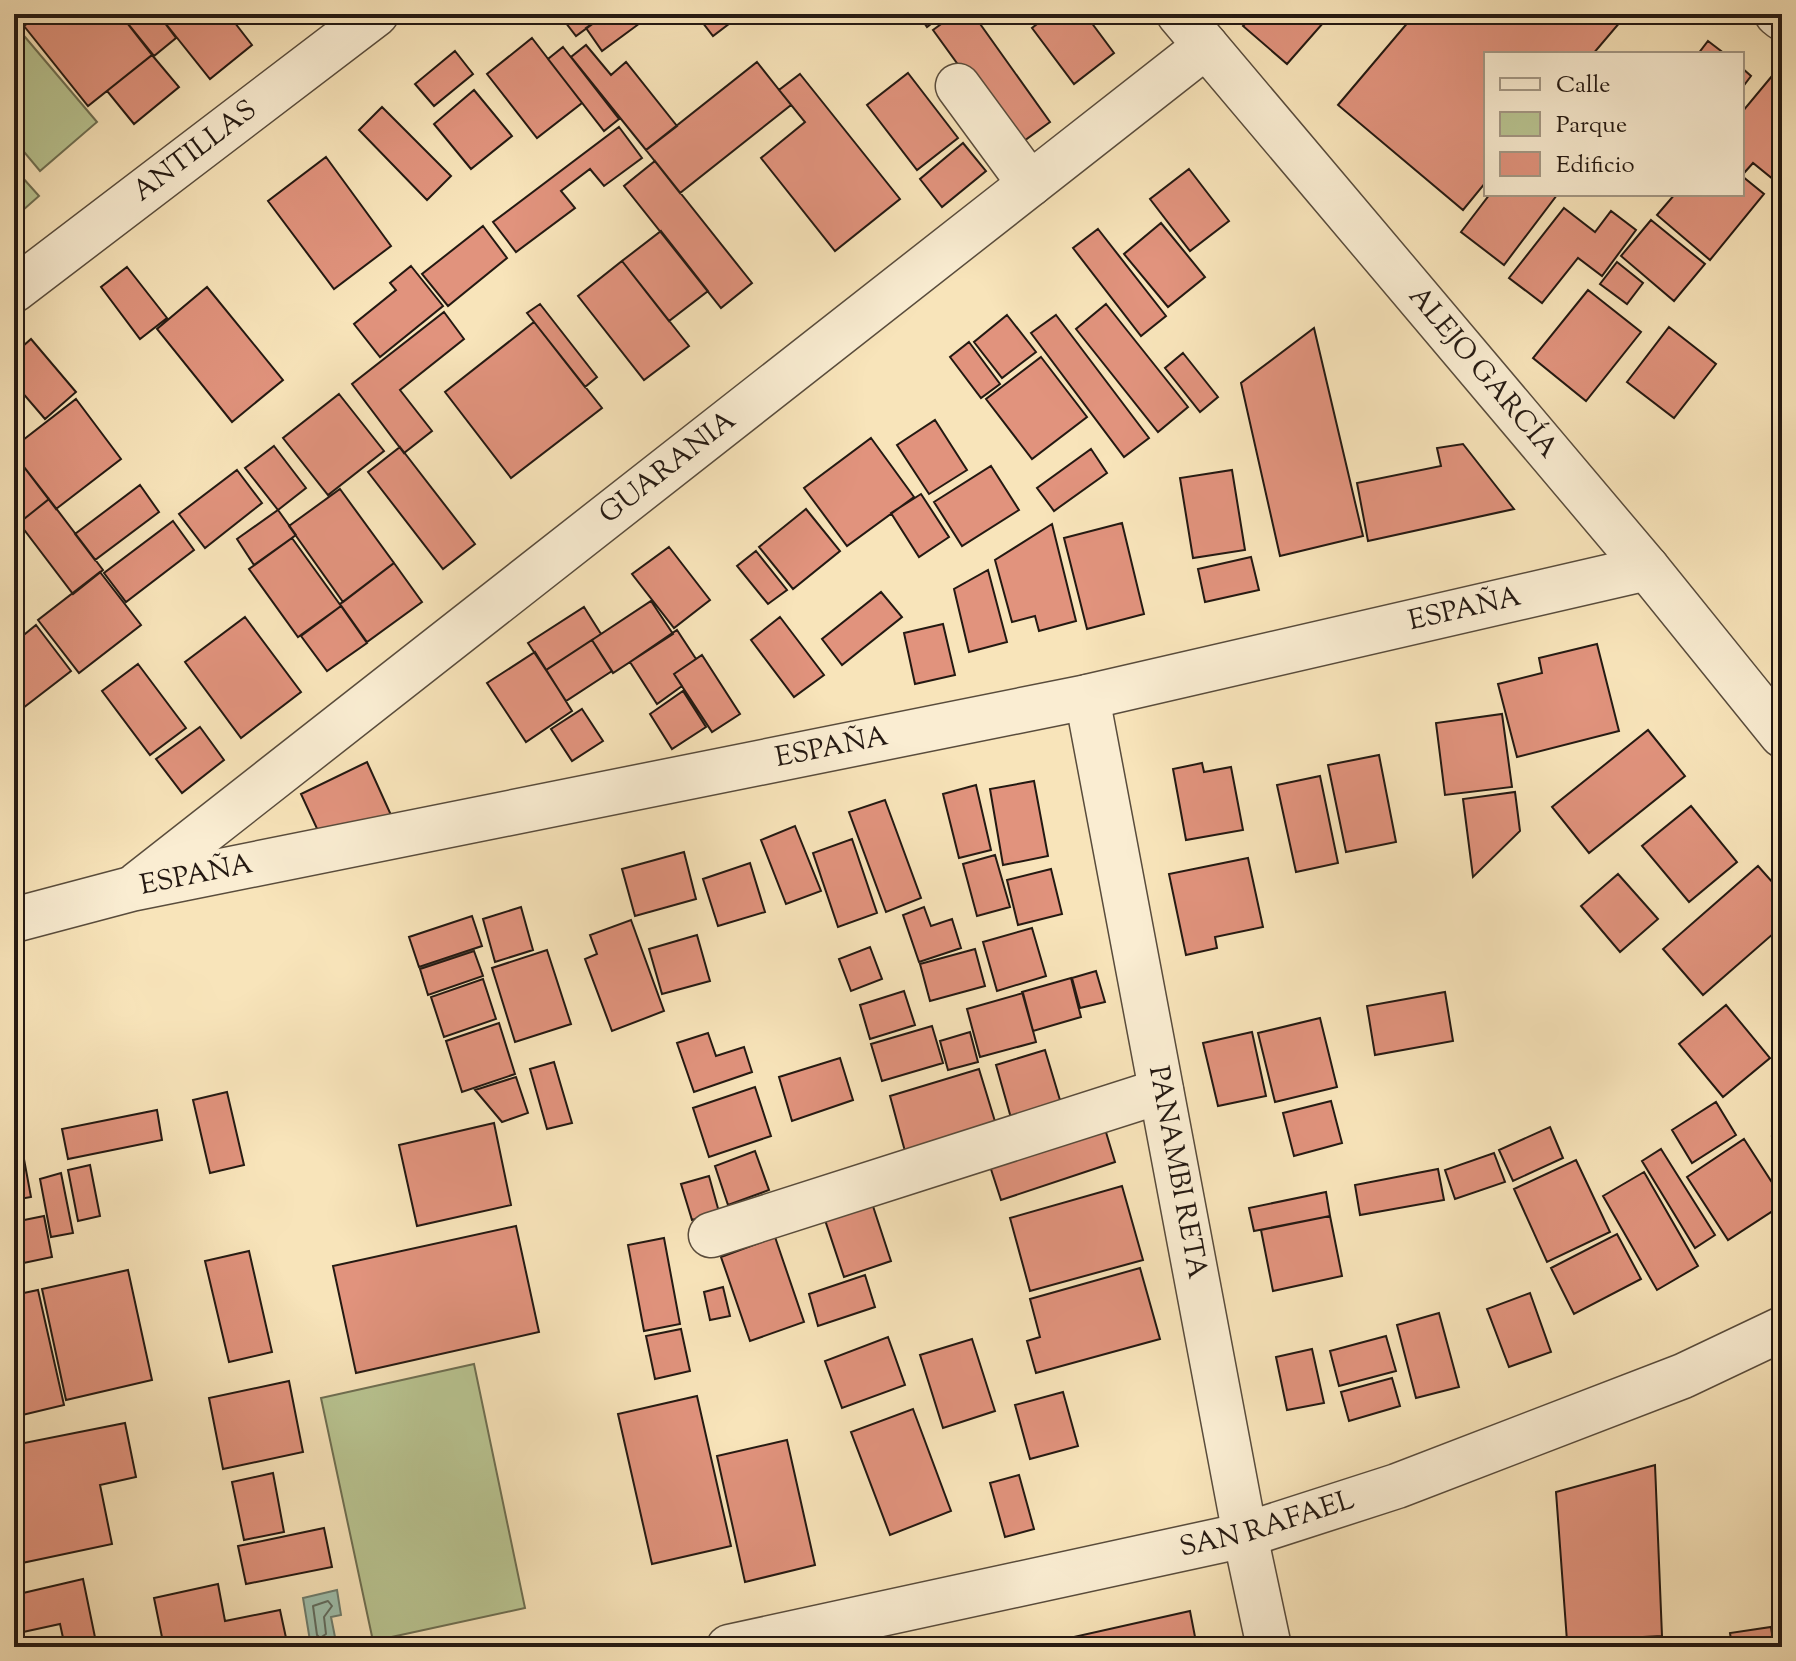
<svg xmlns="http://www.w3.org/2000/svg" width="1796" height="1661" viewBox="0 0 1796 1661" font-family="'Sorts Mill Goudy',serif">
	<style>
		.green { fill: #b9c592; stroke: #6e6f52; stroke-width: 2 }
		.water { fill: #9ebfac; stroke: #6d7d6e; stroke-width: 2 }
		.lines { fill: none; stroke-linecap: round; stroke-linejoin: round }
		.shore { stroke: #616c5f; stroke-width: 2 }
		.building { fill: #e1937d; stroke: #241912; stroke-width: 2 }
		.minor-casing { stroke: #594c3c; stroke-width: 47 }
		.minor { stroke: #faedd2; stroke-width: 44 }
		.labels { text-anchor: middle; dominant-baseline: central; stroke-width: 7; stroke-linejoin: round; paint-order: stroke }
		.street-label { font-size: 28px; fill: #241912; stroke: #faedd2 }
	</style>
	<rect width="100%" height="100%" fill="#f8e4ba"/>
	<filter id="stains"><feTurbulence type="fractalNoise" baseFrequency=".0025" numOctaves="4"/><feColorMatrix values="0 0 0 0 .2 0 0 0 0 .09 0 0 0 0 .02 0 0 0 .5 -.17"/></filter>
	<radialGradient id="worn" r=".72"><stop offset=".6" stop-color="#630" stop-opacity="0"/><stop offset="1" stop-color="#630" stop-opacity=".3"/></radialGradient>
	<path class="green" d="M14,24L97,122L40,171L14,140Z
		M14,168L39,196L14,218Z
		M474,1364L525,1608L373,1641L321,1398Z"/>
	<path class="water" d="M337,1590L341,1615L331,1617L335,1637L325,1647H311L303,1598Z"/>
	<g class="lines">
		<path class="shore" d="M328,1601L332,1606L324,1617L326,1634L320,1638L317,1635L313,1606Z"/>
	</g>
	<path class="building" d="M14,14H40L24,26Z
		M40,14H120L152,55L88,106L24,26Z
		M120,14H158L176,38L154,56Z
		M168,14H228L252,45L210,79L162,19Z
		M559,14H606L576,36Z
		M606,14H650L651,15L602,51L586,28Z
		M696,14H742L713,36Z
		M918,14H944L927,27Z
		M955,14H973L1050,122L1017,146L933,30Z
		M1050,14H1085L1114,53L1074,84L1032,28Z
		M1254,14H1331L1287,64L1243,26Z
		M1415,14H1627L1593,54H1486V182L1463,210L1338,105Z
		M532,38L582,103L537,138L487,74Z
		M1708,41L1725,54H1698Z
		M586,45L611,75L626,62L677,126L646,150L571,57Z
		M563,47L619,119L604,131L548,59Z
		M455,51L473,74L434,106L415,84Z
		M152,55L179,87L134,124L107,91Z
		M757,62L791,105L680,193L646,150Z
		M1742,68L1751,76L1742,88Z
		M908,73L958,138L917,170L867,105Z
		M800,74L900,199L835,251L761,158L805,122L779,90Z
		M1772,76L1782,84V180L1779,184L1753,163L1745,172L1742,169V112Z
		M474,90L512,136L471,169L434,124Z
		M382,107L451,176L427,200L359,130Z
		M619,127L642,158L604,186L590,169L561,191L575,208L516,252L493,222Z
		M963,143L986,171L942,207L920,179Z
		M326,157L391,246L334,289L268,201Z
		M655,161L752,283L721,308L624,186Z
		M1189,169L1229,221L1190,251L1150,199Z
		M1742,176L1764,194L1710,260L1657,215L1675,194H1742Z
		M1490,194L1557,195L1504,265L1461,232Z
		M1564,208L1595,232L1611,211L1636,230L1602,276L1578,258L1542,303L1509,278Z
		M1651,220L1705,264L1674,301L1621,256Z
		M1161,223L1205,277L1168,307L1124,254Z
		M483,226L507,258L448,306L422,274Z
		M1098,229L1166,316L1141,336L1073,248Z
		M661,231L708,291L669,321L622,261Z
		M622,261L689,346L644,380L578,296Z
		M1617,262L1643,283L1627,304L1600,284Z
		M411,266L443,306L380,357L354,324L396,290L390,283Z
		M127,267L167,318L140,339L101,287Z
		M207,287L283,380L232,422L157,329Z
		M1588,290L1641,332L1586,401L1533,358Z
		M540,304L597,377L585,387L527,313Z
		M1106,304L1188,407L1158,432L1076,329Z
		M444,312L464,339L400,390L432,431L404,453L352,384Z
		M1007,315L1036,352L1002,378L974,342Z
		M1056,315L1149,438L1124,457L1031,333Z
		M534,322L602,408L511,478L445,392Z
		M1669,327L1716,364L1674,418L1627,382Z
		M1314,328L1363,536L1280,556L1241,383Z
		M31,339L76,392L45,419L14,383V354Z
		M969,342L1000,384L981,398L950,357Z
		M1183,353L1218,397L1200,412L1165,368Z
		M1041,357L1087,417L1032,459L986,399Z
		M339,394L384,451L328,495L283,438Z
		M76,399L121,459L56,509L14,454V447Z
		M935,420L967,470L929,494L897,445Z
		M871,438L914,497L847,546L804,488Z
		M1463,444L1514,509L1368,541L1357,483L1441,466L1437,448Z
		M274,446L306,488L278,510L245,468Z
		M400,447L475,544L443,569L368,472Z
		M1091,449L1107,473L1054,511L1037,488Z
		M14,454L49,499L14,527Z
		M991,466L1019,510L962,546L934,502Z
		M237,470L262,503L205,548L179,514Z
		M1232,470L1245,550L1193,558L1180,478Z
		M140,485L159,512L95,560L75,534Z
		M340,489L394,563L343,602L289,526Z
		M921,494L949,537L919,557L891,513Z
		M49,499L103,570L73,594L19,523Z
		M806,509L840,551L793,589L759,547Z
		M278,510L296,535L254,565L237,539Z
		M173,521L194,550L126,602L104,573Z
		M1122,523L1144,614L1087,629L1064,538Z
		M1052,524L1076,621L1039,631L1035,616L1012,622L995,560Z
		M292,538L341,606L298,637L249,569Z
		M669,547L710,600L674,628L632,574Z
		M756,551L787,590L768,604L737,566Z
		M1251,557L1259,590L1205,602L1198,569Z
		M394,563L422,602L367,642L340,604Z
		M988,570L1007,642L969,652L954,589Z
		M100,572L141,625L79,673L38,620Z
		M881,592L902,617L842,665L822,639Z
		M651,601L673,634L613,673L592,640Z
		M341,606L367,643L327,671L301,636Z
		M584,607L601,634L546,670L528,643Z
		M245,617L301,692L241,738L185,662Z
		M780,617L824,675L794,697L751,640Z
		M943,624L955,675L915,684L904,633Z
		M36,625L71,671L14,715V643Z
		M677,630L696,659L674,674L682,686L657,704L630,662Z
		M592,640L612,671L566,701L546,670Z
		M1597,644L1619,731L1517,757L1498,684L1542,673L1539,658Z
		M535,652L572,711L526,742L487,683Z
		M702,655L740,714L712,732L674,674Z
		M138,664L186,728L150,755L102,691Z
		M683,691L706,727L672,749L650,714Z
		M582,709L603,741L572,761L551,729Z
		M1502,714L1512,787L1445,795L1436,723Z
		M200,727L224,760L182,793L156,759Z
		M1648,730L1685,776L1589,853L1552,807Z
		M1379,755L1396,842L1346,852L1328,765Z
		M367,762L391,815L325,846L301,794Z
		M1202,763L1204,772L1231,767L1243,830L1186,840L1173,769Z
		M1320,776L1338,863L1296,872L1277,785Z
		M1034,781L1048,856L1003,865L990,789Z
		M976,785L991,850L959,858L943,794Z
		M1515,792L1520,831L1473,877L1463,799Z
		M885,800L921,898L886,912L849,812Z
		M1691,806L1737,862L1689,902L1642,846Z
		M795,826L821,891L786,904L761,840Z
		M852,839L877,913L838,927L813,853Z
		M684,852L696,899L635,916L622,869Z
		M995,855L1010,907L977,916L963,864Z
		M1248,858L1263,927L1215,937L1217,948L1186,955L1169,874Z
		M750,863L765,912L718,926L703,879Z
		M1758,866L1782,893V926L1703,995L1663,949Z
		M1051,869L1062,914L1018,925L1007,880Z
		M1618,874L1658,919L1620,952L1581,906Z
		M521,907L533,950L495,962L483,919Z
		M924,907L931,926L952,919L961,948L919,962L903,915Z
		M472,916L482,946L419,967L409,937Z
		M631,920L664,1011L612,1031L585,959L597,954L590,935Z
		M1032,928L1046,976L997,991L983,942Z
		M697,935L710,981L662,994L649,949Z
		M870,947L882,979L851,991L839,959Z
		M975,949L985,986L930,1001L920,964Z
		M547,950L571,1024L515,1042L492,968Z
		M474,951L483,976L428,995L420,969Z
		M1096,971L1105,1002L1080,1008L1072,978Z
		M1071,978L1081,1017L1033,1031L1022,992Z
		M483,979L496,1019L444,1037L431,997Z
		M904,991L915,1025L870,1039L860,1005Z
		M1445,992L1453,1041L1375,1055L1367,1006Z
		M1023,993L1036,1042L980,1057L967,1009Z
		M1726,1005L1770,1058L1723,1097L1679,1044Z
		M1320,1018L1337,1087L1275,1102L1258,1033Z
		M499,1023L515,1074L462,1092L446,1041Z
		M932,1026L943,1063L882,1081L871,1044Z
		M970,1032L978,1062L948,1070L940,1041Z
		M1252,1032L1266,1096L1218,1106L1203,1043Z
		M708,1033L716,1056L744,1047L752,1072L694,1092L677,1043Z
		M1045,1050L1063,1110L1013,1125L996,1065Z
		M840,1058L853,1100L792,1121L779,1077Z
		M554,1062L572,1123L547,1129L530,1069Z
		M979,1069L997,1128L906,1155L890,1096Z
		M516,1077L528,1113L502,1122L475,1090Z
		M755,1087L771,1136L709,1157L693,1108Z
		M227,1092L244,1165L210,1173L193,1100Z
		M1331,1101L1342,1143L1294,1156L1283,1113Z
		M1716,1102L1736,1135L1692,1163L1672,1130Z
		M157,1110L162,1140L68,1159L62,1129Z
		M1102,1119L1115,1162L1001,1200L987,1157Z
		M494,1123L511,1205L417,1226L399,1145Z
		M1550,1127L1563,1158L1513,1181L1499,1150Z
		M1782,1127V1148L1772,1136Z
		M1744,1139L1782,1198V1205L1728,1240L1687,1177Z
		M21,1143L31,1197L14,1200V1144Z
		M1661,1149L1715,1235L1695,1248L1642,1161Z
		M755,1151L769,1190L728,1205L715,1166Z
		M1494,1153L1505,1182L1455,1199L1445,1170Z
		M1576,1160L1610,1232L1547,1262L1514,1189Z
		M90,1165L100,1216L78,1221L68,1170Z
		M1438,1169L1444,1200L1360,1215L1355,1185Z
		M1644,1172L1698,1266L1657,1290L1603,1196Z
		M61,1173L73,1233L51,1237L40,1179Z
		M709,1176L719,1212L692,1220L681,1184Z
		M1122,1186L1143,1260L1030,1291L1010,1218Z
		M1326,1192L1330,1216L1254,1231L1249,1208Z
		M869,1194L891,1261L844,1277L822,1211Z
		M44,1216L52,1257L14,1265V1222Z
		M1330,1216L1342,1276L1273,1291L1261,1230Z
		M516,1226L539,1332L356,1373L333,1266Z
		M1617,1234L1641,1279L1574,1314L1551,1268Z
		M775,1237L804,1322L750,1341L721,1257Z
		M664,1238L680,1324L644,1331L628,1245Z
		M249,1251L272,1352L229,1362L205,1261Z
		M1140,1268L1160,1339L1036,1373L1027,1341L1040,1337L1030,1299Z
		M128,1270L152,1380L66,1400L42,1289Z
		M865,1275L875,1307L818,1326L809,1294Z
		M723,1287L730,1316L710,1320L704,1292Z
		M38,1290L64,1405L14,1417V1295Z
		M1530,1293L1551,1352L1509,1367L1487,1309Z
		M1439,1313L1459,1387L1416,1398L1397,1325Z
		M681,1329L690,1371L655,1379L646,1336Z
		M1386,1336L1396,1371L1339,1386L1330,1351Z
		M888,1337L905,1385L842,1408L825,1361Z
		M972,1339L995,1411L943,1428L920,1355Z
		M1312,1349L1324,1403L1287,1410L1276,1357Z
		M1392,1378L1400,1406L1349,1421L1341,1392Z
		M289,1381L303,1452L223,1469L209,1398Z
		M1063,1392L1078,1446L1030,1459L1015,1405Z
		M697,1396L731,1546L652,1564L618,1414Z
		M913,1409L951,1511L890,1535L851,1432Z
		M125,1423L136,1477L100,1485L112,1544L22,1563L14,1523V1445Z
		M787,1440L815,1565L745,1582L717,1456Z
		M1655,1465L1662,1636L1567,1641L1556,1492Z
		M273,1473L284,1532L244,1540L232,1482Z
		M1019,1475L1034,1529L1005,1537L990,1483Z
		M324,1528L332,1567L246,1584L238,1546Z
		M17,1566L23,1593L83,1579L97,1647H65L60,1624L14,1634V1567Z
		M218,1584L225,1621L280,1610L288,1647H164L154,1598Z
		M1190,1611L1197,1647H1038V1645Z
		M1771,1627L1774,1647H1732L1730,1633Z
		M1697,1637L1698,1647H1651L1650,1641Z"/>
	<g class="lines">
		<defs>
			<g id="minor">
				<path id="s1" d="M1179,14L1647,568L1782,735"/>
				<path d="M1777,14L1782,18"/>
				<path d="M958,86L1030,184"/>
				<path id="s2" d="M14,290L376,14"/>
				<path id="s3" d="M1087,697L1245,1535L1269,1647"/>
				<path id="s4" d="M138,884L1206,46"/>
				<path id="s5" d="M14,920L131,889L1087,697L1647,568"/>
				<path d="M711,1235L1161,1091"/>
				<path id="s6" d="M729,1647L1245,1535L1397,1486L1683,1376L1782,1329"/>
			</g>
		</defs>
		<use href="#minor" class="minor-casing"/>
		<use href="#minor" class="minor"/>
	</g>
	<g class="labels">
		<g class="street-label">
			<text stroke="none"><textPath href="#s2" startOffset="228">ANTILLAS</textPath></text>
			<text stroke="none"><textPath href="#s1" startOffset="470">ALEJO GARCÍA</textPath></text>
			<text stroke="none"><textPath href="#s4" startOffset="674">GUARANIA</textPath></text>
			<text stroke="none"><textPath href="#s5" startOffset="1484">ESPAÑA</textPath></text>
			<text stroke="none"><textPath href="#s5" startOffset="836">ESPAÑA</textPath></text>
			<text stroke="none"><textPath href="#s5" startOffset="188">ESPAÑA</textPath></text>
			<text stroke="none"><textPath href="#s3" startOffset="484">PANAMBI RETA</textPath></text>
			<text stroke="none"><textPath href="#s6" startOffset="552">SAN RAFAEL</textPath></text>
		</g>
	</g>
	<rect width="1796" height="1661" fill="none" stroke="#f8e4ba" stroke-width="48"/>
	<rect x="16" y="16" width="1764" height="1629" fill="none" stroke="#241912" stroke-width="4"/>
	<rect x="24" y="24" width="1748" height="1613" fill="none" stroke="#241912" stroke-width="2"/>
	<rect x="1484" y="52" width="260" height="144" fill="#faedd2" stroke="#a49885" stroke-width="2"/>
	<rect x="1500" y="78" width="40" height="12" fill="#faedd2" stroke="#a49885" stroke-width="2"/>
	<text x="1556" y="92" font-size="24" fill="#241912">Calle</text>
	<rect x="1500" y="112" width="40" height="24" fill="#b9c592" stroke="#a49885" stroke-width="2"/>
	<text x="1556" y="132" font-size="24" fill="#241912">Parque</text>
	<rect x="1500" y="152" width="40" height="24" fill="#e1937d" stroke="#a49885" stroke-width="2"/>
	<text x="1556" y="172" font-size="24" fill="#241912">Edificio</text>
	<rect width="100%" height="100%" filter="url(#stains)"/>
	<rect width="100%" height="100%" fill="url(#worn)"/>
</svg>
